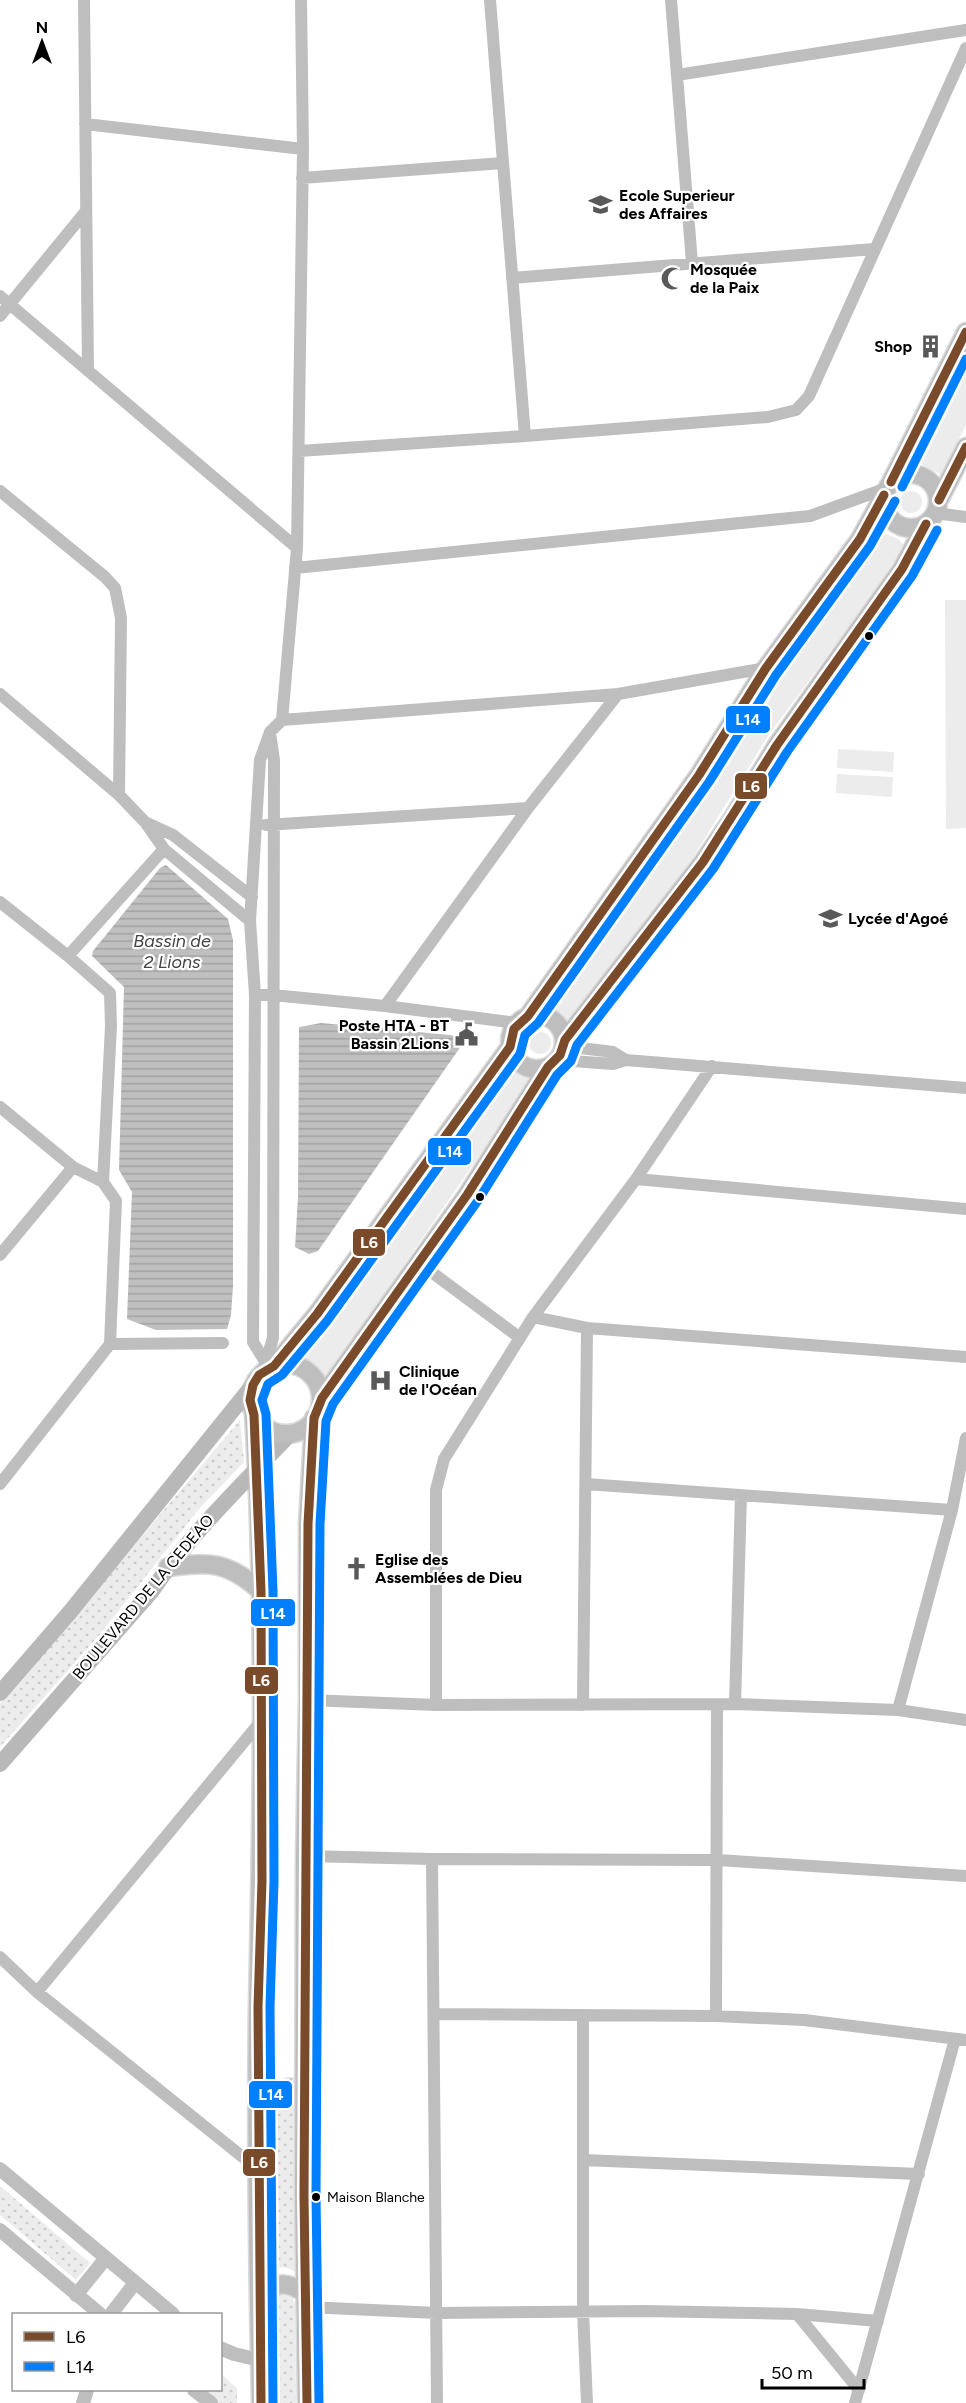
<svg xmlns="http://www.w3.org/2000/svg" width="966" height="2403" viewBox="0 0 966 2403" font-family="Figtree,sans-serif">
	<style>
		.grass { fill: url(#grass-dots) }
		.garden { fill: #ececec }
		.water { fill: url(#water-rules) }
		.lines { fill: none; stroke-linecap: round; stroke-linejoin: round }
		.primary-casing { stroke: #dbdbdb; stroke-width: 21 }
		.minor { stroke: #bebebe; stroke-width: 12 }
		.tertiary { stroke: #bebebe; stroke-width: 14 }
		.secondary { stroke: #b8b8b8; stroke-width: 16 }
		.primary { stroke: #bebebe; stroke-width: 18 }
		.bus-1-casing { stroke: #fff; stroke-width: 14 }
		.bus-2-casing { stroke: #fff; stroke-width: 14 }
		.bus-1 { stroke: #7a4b2a; stroke-width: 9 }
		.bus-2 { stroke: #007fff; stroke-width: 9 }
		.bus-dot { fill: #000; stroke: #fff; stroke-width: 2 }
		.labels { text-anchor: middle; dominant-baseline: central; stroke-width: 4.5; stroke-linejoin: round; paint-order: stroke }
		.bus-label { font-size: 14px; fill: #000; stroke: #fff; text-anchor: start }
		.poi-label { font-size: 16px; font-weight: bold; fill: #000; stroke: #fff; text-anchor: start }
		.street-label { font-size: 16px; fill: #000; stroke: #fff }
		.water-label { font-size: 18px; font-style: italic; fill: #444; stroke: #fff }
		.line-badge { stroke: #fff; stroke-width: 2 }
		.badge-label { font-size: 16px; text-anchor: middle; font-weight: bold; fill: #fff }
	</style>
	<defs>
		<pattern id="grass-dots" width="8" height="8" patternUnits="userSpaceOnUse" patternTransform="scale(1.5)"><rect width="8" height="8" fill="#ececec"/><path d="M2 2h.1M6 6h.1" fill="none" stroke="#c9c9c9" stroke-width="1.8" stroke-linecap="round"/></pattern>
		<pattern id="water-rules" width="6" height="5" patternUnits="userSpaceOnUse" patternTransform="scale(1.5)"><rect width="6" height="5" fill="#bfbfbf"/><path d="M0 2.5h6" fill="none" stroke="#a2a2a2"/></pattern>
	</defs>
	<rect width="100%" height="100%" fill="#fff"/>
	<path class="grass" d="M240,1420L244,1462L199,1509L101,1633L0,1747V1704Z
		M285,2077H295V2271L283,2267L270,2271L269,2133Z
		M0,2186L90,2263L76,2280L0,2215Z
		M282,2294L292,2298L295,2303L296,2403H270L268,2306L273,2296Z
		M221,2374L237,2388V2403H220L205,2390H220Z"/>
	<path class="garden" d="M966,360V425L941,475L915,460Z
		M900 502a11 11 0 1 1 22 0a11 11 0 1 1-22 0Z
		M877,530L898,539L904,545L878,587L768,736L694,856L569,1025L547,1009L652,862L776,671L833,599Z
		M945,600H966V828L946,829Z
		M838,749L894,752L893,772L837,768Z
		M837,774L893,777L892,797L836,793Z
		M529 1043a11 11 0 1 1 22 0a11 11 0 1 1-22 0Z
		M507,1062L527,1075L531,1081L329,1373L323,1376L310,1363L299,1357V1353L394,1226Z"/>
	<path class="water" d="M166,865L228,919L233,940V1286L231,1315L227,1329L156,1330L127,1319L132,1192L119,1170L124,987L92,956L93,951L160,868Z
		M321,1023L450,1035L466,1039L318,1251L309,1254L295,1247L298,1197L299,1027Z"/>
	<g class="lines">
		<defs>
			<path id="primary" d="M884 501a27 27 0 1 1 54 0a27 27 0 1 1-54 0Z
				M891,482L966,332
				M939,500L966,447
				M510 1042a27 27 0 1 1 54 0a27 27 0 1 1-54 0Z
				M528,1016L699,775L766,668L860,539L884,495
				M565,1040L703,862L734,816L777,745L902,569L926,524
				M251 1399a35 35 0 1 1 70 0a35 35 0 1 1-70 0Z
				M274,1366L317,1314L510,1047
				M322,1398L467,1195L548,1067
				M254,1415C266,1612 262,1809 258,2006C256,2138 258,2271 261,2403
				M168,1567C211,1562 227,1561 261,1591
				M260,2293C277,2281 289,2282 306,2294
				M307,2403L304,2196L305,1856L308,1700V1524L314,1418"/>
		</defs>
		<use href="#primary" class="primary-casing"/>
		<path class="minor" d="M84,0L88,371
			M490,0L525,436
			M671,0L692,263
			M677,75L966,30
			M85,124L303,149
			M302,178L503,163
			M512,278L874,249
			M0,296L297,548
			M0,316L86,211
			M299,451L525,436L768,417L796,410L809,396L966,48
			M0,491L105,577L115,588L121,618L119,795
			M935,513L966,517
			M295,568L810,516L887,488
			M0,694L119,795L145,822L164,849L250,921
			M282,720L618,694L766,668
			M147,823L173,835L252,897
			M266,825L528,808
			M0,902L68,956L110,993L111,1026L103,1182L116,1201L110,1344L0,1484
			M68,956L164,849
			M255,995H273L385,1006L517,1023
			M385,1006L528,808L618,694
			M564,1046L613,1052L626,1060
			M558,1060L613,1064L626,1060L966,1088
			M0,1107L73,1167L103,1182
			M636,1179L966,1209
			M0,1255L73,1167
			M418,1262L520,1338
			M533,1317L587,1328L966,1357
			M110,1344L223,1343
			M265,1364L273,1338L274,760L270,733
			M269,1368L253,1342L255,995L250,921L260,760L270,732L282,720L297,548L303,149L301,0
			M586,1484L952,1510
			M308,1700L436,1705L735,1704L898,1710L966,1720
			M735,1704L741,1495
			M436,1705V1490L444,1459L533,1317L636,1179L712,1066
			M583,1705L587,1328
			M898,1710L952,1510L966,1438
			M305,1856L432,1859L718,1860L966,1876
			M432,1859L437,2403
			M0,1957L37,1992L259,2170
			M37,1992L262,1720
			M434,2014L716,2016L804,2020L966,2040
			M583,2015V2311L587,2403
			M716,2016L717,1705
			M583,2160L919,2174
			M307,2307L437,2313L644,2311L797,2314L878,2321
			M797,2314L859,2390
			M855,2403L955,2039"/>
		<path class="tertiary" d="M0,2169L173,2314
			M0,2230L100,2314
			M76,2295L106,2258
			M111,2314L135,2283
			M220,2348L234,2354L260,2360
			M194,2390L211,2403
			M83,2403L87,2390"/>
		<path class="secondary" d="M0,1693L70,1612L253,1385
			M0,1764L151,1592C190,1534 242,1485 290,1434"/>
		<use href="#primary" class="primary"/>
		<defs>
			<path id="bus-1" d="M891,482L966,332
				M939,500L966,447
				M565,1040L703,862L777,745L902,569L926,524
				M510,1047L514,1029L528,1016L699,775L766,668L860,539L884,495
				M261,2403L258,2007L262,1881L261,1591L254,1415L250,1400L253,1385L259,1375L274,1366L317,1314L510,1047
				M307,2403L304,2196L308,1524L314,1418L322,1398L467,1195L548,1067L560,1055L565,1040"/>
			<path id="bus-2" d="M902,487L966,359
				M273,2403L270,2007L274,1881L273,1591L266,1414L262,1400L268,1384L282,1375L327,1321L520,1054L525,1035L538,1023L709,782L776,675L870,546L895,501
				M319,2403L316,2196L320,1524L326,1421L333,1404L477,1202L557,1075L571,1061L577,1045L713,869L787,752L912,576L937,530"/>
		</defs>
		<use href="#bus-1" class="bus-1-casing"/>
		<use href="#bus-2" class="bus-2-casing"/>
		<use href="#bus-1" class="bus-1"/>
		<use href="#bus-2" class="bus-2"/>
	</g>
	<defs>
		<symbol id="university-bare" viewBox="-9 -9 18 18"><path d="M0-5L7-2L0 1L-7-2ZM-4 1L0 2.5L4 1V4Q0 6-4 4Z" fill="#595959" stroke="#fff" stroke-width="2.5" paint-order="stroke"/></symbol>
		<symbol id="mosque-bare" viewBox="-9 -9 18 18"><path d="M3.5-4.9A6 6 0 1 0 3.5 4.9A5 5 0 1 1 3.5-4.9Z" fill="#595959" stroke="#fff" stroke-width="2.5" paint-order="stroke"/></symbol>
		<symbol id="building-bare" viewBox="-9 -9 18 18"><path d="M-4-6H4V6H1V3H-1V6H-4ZM-2.5-4.3h1.7v1.8h-1.7ZM.8-4.3h1.7v1.8H.8ZM-2.5-1h1.7V.8h-1.7ZM.8-1h1.7V.8H.8Z" fill="#595959" stroke="#fff" stroke-width="2.5" paint-order="stroke"/></symbol>
		<symbol id="school-bare" viewBox="-9 -9 18 18"><path d="M0-5L7-2L0 1L-7-2ZM-4 1L0 2.5L4 1V4Q0 6-4 4Z" fill="#595959" stroke="#fff" stroke-width="2.5" paint-order="stroke"/></symbol>
		<symbol id="civic-bare" viewBox="-9 -9 18 18"><path d="M-.6-6.5H3V-4.5H.6V-3L4-1V1h2V6H-6V1h2V-1L-.6-3ZM-1.2 2.5V6h2.4V2.5Z" fill="#595959" stroke="#fff" stroke-width="2.5" paint-order="stroke"/></symbol>
		<symbol id="hospital-bare" viewBox="-9 -9 18 18"><path d="M-5-5h3v3.5h4V-5h3V5h-3V1.5h-4V5h-3Z" fill="#595959" stroke="#fff" stroke-width="2.5" paint-order="stroke"/></symbol>
		<symbol id="church-bare" viewBox="-9 -9 18 18"><path d="M-1.2-6h2.4v3.5h3.3v2.4h-3.3V6h-2.4V-.1h-3.3v-2.4h3.3Z" fill="#595959" stroke="#fff" stroke-width="2.5" paint-order="stroke"/></symbol>
	</defs>
	<g fill-rule="evenodd">
		<use href="#university-bare" x="584" y="188" width="33" height="33"/>
		<use href="#mosque-bare" x="656" y="262" width="33" height="33"/>
		<use href="#building-bare" x="914" y="330" width="33" height="33"/>
		<use href="#school-bare" x="814" y="902" width="33" height="33"/>
		<use href="#civic-bare" x="450" y="1018" width="33" height="33"/>
		<use href="#hospital-bare" x="364" y="1364" width="33" height="33"/>
		<use href="#church-bare" x="340" y="1552" width="33" height="33"/>
	</g>
	<g class="bus-dot">
		<circle cx="869" cy="636" r="5"/>
		<circle cx="480" cy="1197" r="5"/>
		<circle cx="316" cy="2197" r="5"/>
	</g>
	<g class="labels">
		<g class="bus-label">
			<text x="327" y="2197">Maison Blanche</text>
		</g>
		<g class="poi-label">
			<text x="619" y="195">Ecole Superieur<tspan x="619" dy="18">des Affaires</tspan></text>
			<text x="690" y="269">Mosquée<tspan x="690" dy="18">de la Paix</tspan></text>
			<text x="912" y="346" text-anchor="end">Shop</text>
			<text x="848" y="918">Lycée d'Agoé</text>
			<text x="449" y="1025" text-anchor="end">Poste HTA - BT<tspan x="449" dy="18">Bassin 2Lions</tspan></text>
			<text x="399" y="1371">Clinique<tspan x="399" dy="18">de l'Océan</tspan></text>
			<text x="375" y="1559">Eglise des<tspan x="375" dy="18">Assemblées de Dieu</tspan></text>
		</g>
		<g class="street-label">
			<text transform="translate(143 1597) rotate(-50)">BOULEVARD DE LA CEDEAO</text>
		</g>
		<g class="water-label">
			<text x="172" y="941">Bassin de<tspan x="172" dy="21">2 Lions</tspan></text>
		</g>
	</g>
	<g class="line-badge">
		<rect x="725" y="705" width="46" height="29" rx="6" fill="#007fff"/>
		<rect x="734" y="772" width="34" height="28" rx="6" fill="#7a4b2a"/>
		<rect x="427" y="1137" width="45" height="29" rx="6" fill="#007fff"/>
		<rect x="352" y="1228" width="34" height="29" rx="6" fill="#7a4b2a"/>
		<rect x="250" y="1598" width="46" height="29" rx="6" fill="#007fff"/>
		<rect x="244" y="1666" width="35" height="29" rx="6" fill="#7a4b2a"/>
		<rect x="248" y="2080" width="45" height="29" rx="6" fill="#007fff"/>
		<rect x="242" y="2148" width="34" height="29" rx="6" fill="#7a4b2a"/>
	</g>
	<g class="badge-label">
		<text x="748" y="725">L14</text>
		<text x="751" y="792">L6</text>
		<text x="450" y="1157">L14</text>
		<text x="369" y="1248">L6</text>
		<text x="273" y="1619">L14</text>
		<text x="261" y="1686">L6</text>
		<text x="271" y="2100">L14</text>
		<text x="259" y="2168">L6</text>
	</g>
	<rect x="12" y="2313" width="210" height="78" fill="#ffffff" stroke="#999999" stroke-width="1.5"/>
	<rect x="24" y="2332" width="30" height="9" fill="#7a4b2a" stroke="#999999" stroke-width="1.5"/>
	<text x="66" y="2343" font-size="18" fill="#000000">L6</text>
	<rect x="24" y="2362" width="30" height="9" fill="#007fff" stroke="#999999" stroke-width="1.5"/>
	<text x="66" y="2373" font-size="18" fill="#000000">L14</text>
	<g transform="translate(42 42)" stroke="#ffffff" stroke-width="4.5" paint-order="stroke">
	<path d="M0-4.5L10 22L0 15L-10 22Z" fill="#000000"/>
	<text y="-9" font-size="16" font-weight="bold" text-anchor="middle" fill="#000000">N</text>
	</g>
	<path d="M762 2379v9h102v-9" fill="none" stroke="#000000" stroke-width="3"/>
	<text x="771" y="2379" font-size="18" fill="#000000" stroke="#ffffff" stroke-width="4.5" paint-order="stroke">50 m</text>
</svg>
